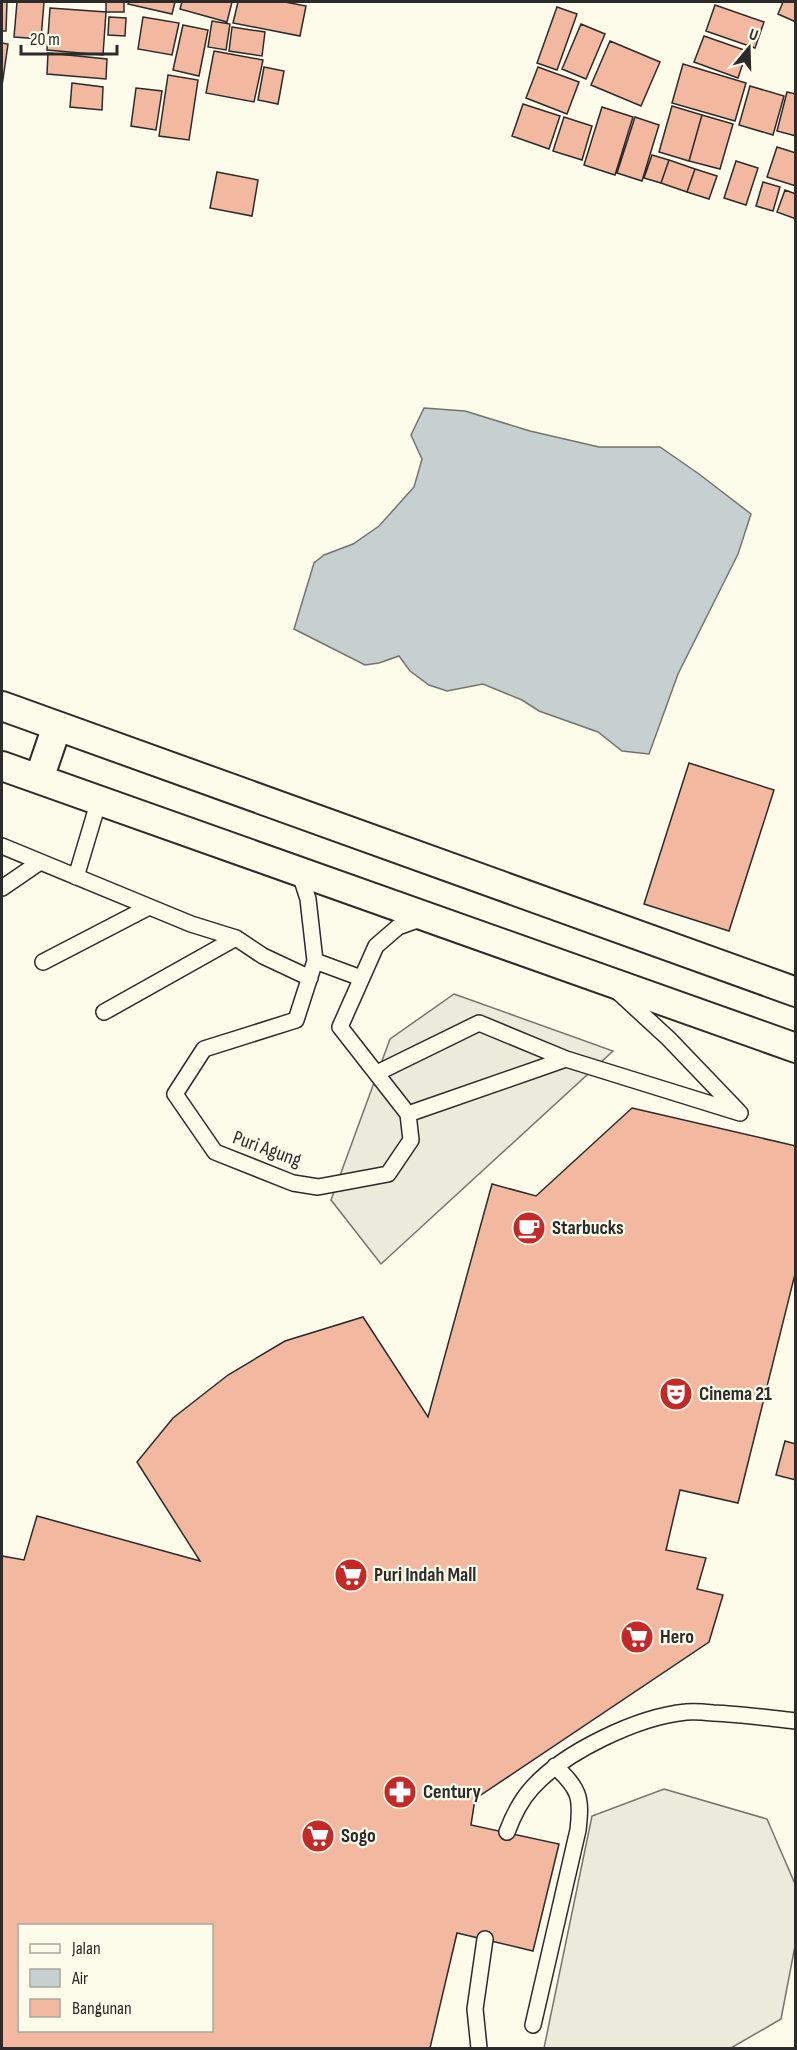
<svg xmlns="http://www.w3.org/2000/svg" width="797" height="2050" viewBox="0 0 797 2050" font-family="'Sofia Sans Condensed',sans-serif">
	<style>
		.parking { fill: #eceadb; stroke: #74746e; stroke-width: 1.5 }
		.water { fill: #c7d0d0; stroke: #74746e; stroke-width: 1.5 }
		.building { fill: #f2b8a0; stroke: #2b2b2b; stroke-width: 1.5; fill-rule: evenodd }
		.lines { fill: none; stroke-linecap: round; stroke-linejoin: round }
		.service-casing { stroke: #2b2b2b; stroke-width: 18 }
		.minor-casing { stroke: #2b2b2b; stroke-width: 32 }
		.service { stroke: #fdfbea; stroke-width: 15 }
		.minor { stroke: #fdfbea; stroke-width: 28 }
		.labels { text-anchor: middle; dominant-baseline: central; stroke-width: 4.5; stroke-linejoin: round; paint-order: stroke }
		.street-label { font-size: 20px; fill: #2b2b2b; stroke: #fdfbea }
		.poi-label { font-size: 20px; font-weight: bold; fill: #2b2b2b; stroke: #fdfbea; text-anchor: start }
	</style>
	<rect width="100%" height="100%" fill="#fdfbea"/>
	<path class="parking" d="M454,994L613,1051L381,1264L331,1200L390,1039Z
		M664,1789L767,1819L795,1884V1946L781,2019L731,2048H544L592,1816Z"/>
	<path class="water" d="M424,408L465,411L530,431L599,447H660L699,474L751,514L738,554L678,674L649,754L622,751L598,732L539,711L522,700L483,684L447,691L429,685L410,671L399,656L379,663L365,665L294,629L314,563L324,555L353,544L379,526L414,487L422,459L411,435Z"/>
	<path class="building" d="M2,2H7L6,31H2Z
		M17,2H44L41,39L14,37Z
		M106,2H124V12H106Z
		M129,2H175L172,14L128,4Z
		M182,2H232L227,22L180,9Z
		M238,2H285L306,6L300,36L233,23Z
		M783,2H796V22L778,14Z
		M715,5L764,22L755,48L706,31Z
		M557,7L577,14L557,70L537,63Z
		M50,8L106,12L103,55L47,50Z
		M109,17L126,18L125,36L108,35Z
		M143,17L179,23L172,55L138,49Z
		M212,21L230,24L226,50L208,47Z
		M581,24L605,34L586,79L562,69Z
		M183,25L208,30L199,76L173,70Z
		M232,27L265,32L262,56L229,51Z
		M704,36L747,51L738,78L694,62Z
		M610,41L660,62L641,106L591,85Z
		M2,43L8,44L2,86Z
		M214,51L263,60L254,102L206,93Z
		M48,53L107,59L106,79L47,74Z
		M683,64L746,83L735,121L672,103Z
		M264,67L284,71L278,104L258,100Z
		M538,67L579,82L567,114L526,98Z
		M168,75L198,80L189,140L159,136Z
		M72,83L103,87L102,110L70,107Z
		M750,86L784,96L773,135L739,125Z
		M136,88L162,91L156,130L131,126Z
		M787,92L796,94V136L777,131Z
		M523,104L560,116L549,149L512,136Z
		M672,106L702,115L689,161L659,152Z
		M602,107L633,117L615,175L584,165Z
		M702,115L733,124L720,169L689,161Z
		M564,117L592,126L582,160L553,151Z
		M635,117L659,125L642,181L617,173Z
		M777,147L796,153V186L767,177Z
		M652,155L669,160L661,183L644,178Z
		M669,160L695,169L687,192L661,183Z
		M736,161L758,168L746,205L724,198Z
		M695,169L717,176L709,199L687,192Z
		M217,172L258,180L252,216L210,208Z
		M763,182L780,187L773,211L756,206Z
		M785,190L796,194V219L777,212Z
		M689,763L774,790L729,931L644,904Z
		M632,1108L796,1146V1270L738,1503L680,1490L666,1550L706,1558L697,1589L723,1595L709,1642L475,1799L471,1825L559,1844L533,1951L457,1933L430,2048H2V1556L24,1560L37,1516L200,1561L137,1462L173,1418L228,1375L285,1341L363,1317L428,1417L492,1184L536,1196ZM20,1926H212V2030H20Z
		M785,1441L796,1444V1480L776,1475Z"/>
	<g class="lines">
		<defs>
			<path id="service" d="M2,846L191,924L236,938L263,956L310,978
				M299,871L308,899L315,961L296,1020L204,1049L175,1094L215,1152L293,1183L318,1187L388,1174L411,1140L408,1114L340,1027L376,946L398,927L423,918
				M76,877L99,800
				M2,888L40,862
				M315,961L361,978
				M43,962L149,907
				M617,991L669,1039L738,1111
				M104,1012L236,938
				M377,1073L479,1023L566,1059
				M408,1114L566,1059L740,1113
				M507,1832C513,1816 520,1801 532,1788C564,1752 637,1717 686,1712C694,1711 704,1712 713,1713C741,1714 768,1718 796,1721
				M533,2025L578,1830C582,1796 579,1789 555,1766
				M479,2048L475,2009L485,1939"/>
			<path id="minor" d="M2,706L796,992
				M2,766L796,1048
				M39,779L57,726"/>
		</defs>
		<use href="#service" class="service-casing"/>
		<use href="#minor" class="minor-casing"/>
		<use href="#service" class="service"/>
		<use href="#minor" class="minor"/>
	</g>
	<defs>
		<symbol id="cafe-disc" viewBox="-11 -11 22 22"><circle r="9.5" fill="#c62828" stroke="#fdfbea"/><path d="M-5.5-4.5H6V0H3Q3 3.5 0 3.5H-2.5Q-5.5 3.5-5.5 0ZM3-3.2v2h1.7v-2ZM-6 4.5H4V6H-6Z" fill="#fff"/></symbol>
		<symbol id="theatre-disc" viewBox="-11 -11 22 22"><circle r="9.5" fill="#c62828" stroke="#fdfbea"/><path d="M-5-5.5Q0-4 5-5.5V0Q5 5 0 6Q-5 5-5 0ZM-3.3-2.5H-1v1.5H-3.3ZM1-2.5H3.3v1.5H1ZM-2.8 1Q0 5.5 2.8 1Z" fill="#fff"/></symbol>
		<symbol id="supermarket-disc" viewBox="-11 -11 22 22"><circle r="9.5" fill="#c62828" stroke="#fdfbea"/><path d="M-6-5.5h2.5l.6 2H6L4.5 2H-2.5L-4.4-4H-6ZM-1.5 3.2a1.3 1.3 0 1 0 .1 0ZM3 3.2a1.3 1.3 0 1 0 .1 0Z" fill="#fff"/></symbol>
		<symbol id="pharmacy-disc" viewBox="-11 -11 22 22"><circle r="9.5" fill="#c62828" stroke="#fdfbea"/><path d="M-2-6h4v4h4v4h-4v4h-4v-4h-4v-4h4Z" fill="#fff"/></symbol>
	</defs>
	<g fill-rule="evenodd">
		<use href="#cafe-disc" x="510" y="1209" width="38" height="38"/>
		<use href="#theatre-disc" x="657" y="1375" width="38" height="38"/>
		<use href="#supermarket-disc" x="332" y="1556" width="38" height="38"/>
		<use href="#supermarket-disc" x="618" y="1618" width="38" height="38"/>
		<use href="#pharmacy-disc" x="381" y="1773" width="38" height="38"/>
		<use href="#supermarket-disc" x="299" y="1817" width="38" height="38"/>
	</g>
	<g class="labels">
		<g class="street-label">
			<text transform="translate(267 1149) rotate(20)">Puri Agung</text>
		</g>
		<g class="poi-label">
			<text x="552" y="1228">Starbucks</text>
			<text x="699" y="1394">Cinema 21</text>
			<text x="374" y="1575">Puri Indah Mall</text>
			<text x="660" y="1637">Hero</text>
			<text x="423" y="1792">Century</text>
			<text x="341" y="1836">Sogo</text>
		</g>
	</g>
	<rect width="797" height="2050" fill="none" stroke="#2b2b2b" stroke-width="6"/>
	<rect x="18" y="1924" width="195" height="108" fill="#fdfbea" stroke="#a9a89e" stroke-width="1.5"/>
	<rect x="30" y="1944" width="30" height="9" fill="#fdfbea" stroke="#a9a89e" stroke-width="1.5"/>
	<text x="72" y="1954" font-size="18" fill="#2b2b2b">Jalan</text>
	<rect x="30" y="1969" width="30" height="18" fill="#c7d0d0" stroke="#a9a89e" stroke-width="1.5"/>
	<text x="72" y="1984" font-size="18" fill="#2b2b2b">Air</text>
	<rect x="30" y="1999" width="30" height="18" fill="#f2b8a0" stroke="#a9a89e" stroke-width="1.5"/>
	<text x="72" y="2014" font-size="18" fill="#2b2b2b">Bangunan</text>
	<g transform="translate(749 48) rotate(19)" stroke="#fdfbea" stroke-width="4.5" paint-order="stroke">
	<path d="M0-4.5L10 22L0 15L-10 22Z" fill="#2b2b2b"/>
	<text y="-9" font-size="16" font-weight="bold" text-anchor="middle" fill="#2b2b2b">U</text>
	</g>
	<path d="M21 45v9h96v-9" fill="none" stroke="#2b2b2b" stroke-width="3"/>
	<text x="30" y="45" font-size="18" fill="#2b2b2b" stroke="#fdfbea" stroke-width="4.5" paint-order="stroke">20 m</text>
</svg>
